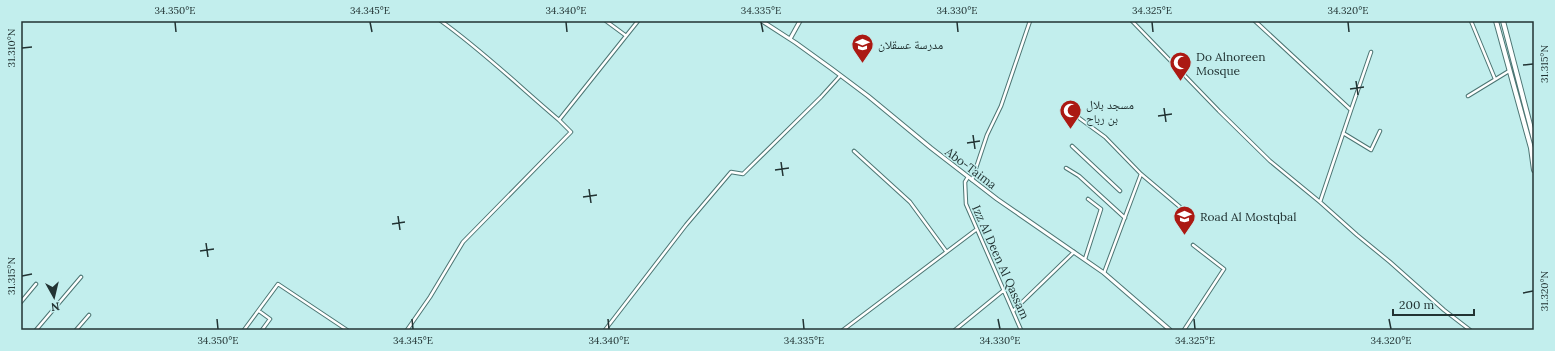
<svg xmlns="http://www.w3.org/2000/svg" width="1555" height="351" viewBox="0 0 1555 351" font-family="Lora,'Noto Naskh Arabic',serif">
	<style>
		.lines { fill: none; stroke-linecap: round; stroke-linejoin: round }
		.minor-casing { stroke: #4c7573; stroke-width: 4.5 }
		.tertiary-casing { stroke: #4c7573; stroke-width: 5 }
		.trunk-casing { stroke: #4c7573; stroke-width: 6 }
		.minor { stroke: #fff; stroke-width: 2.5 }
		.tertiary { stroke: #fff; stroke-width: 3 }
		.trunk { stroke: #fff; stroke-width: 4 }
		.ticks { fill: none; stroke: #233; stroke-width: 1.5 }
		.labels { text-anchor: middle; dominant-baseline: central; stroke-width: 3; stroke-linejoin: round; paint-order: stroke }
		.poi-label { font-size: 12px; fill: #233; stroke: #c2eeed; text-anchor: start }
		.street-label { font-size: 12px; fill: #233; stroke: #c2eeed }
		.neatline { fill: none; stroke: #233; stroke-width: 1.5 }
		.ticks-label { font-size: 10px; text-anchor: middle; fill: #233 }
	</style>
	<rect width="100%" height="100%" fill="#c2eeed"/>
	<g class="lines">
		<defs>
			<path id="minor" d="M441,21C483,51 520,87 559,120
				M606,21L625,35
				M1132,21L1219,111L1270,161L1320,202L1357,235L1390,262L1444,310L1470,330
				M1255,21L1351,110L1320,202
				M1471,21L1495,79
				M1468,96L1509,71
				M1351,110L1371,52
				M1079,118L1105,137L1141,174L1180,207
				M1343,133L1371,150L1380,131
				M1072,146L1120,191
				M854,151L910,202L946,251
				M1066,168L1079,176L1125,218
				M968,177L965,182L966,204L1021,330
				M972,180L987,135L1001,106L1030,21
				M1085,259L1101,209L1088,199
				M1104,273L1141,174
				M21,302L36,284
				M259,311L270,319L262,330
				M1013,311L1074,252
				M36,330L81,277
				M76,330L89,315
				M244,330L278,284L347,330
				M407,330L430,297L463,242L571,132L559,120L638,21
				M605,330L686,225L731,172L743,174L821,97L840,76
				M843,330L977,229
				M955,330L1004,290
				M1184,330L1224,269L1193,245"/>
			<path id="tertiary" d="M762,21L796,43L832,69L868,96L931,148L997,199L1104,273L1170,330
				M790,39L800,21"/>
			<path id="trunk" d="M1496,21L1531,148L1534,170
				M1503,21L1534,140"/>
		</defs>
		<use href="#minor" class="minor-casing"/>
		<use href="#tertiary" class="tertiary-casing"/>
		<use href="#trunk" class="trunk-casing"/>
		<use href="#minor" class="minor"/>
		<use href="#tertiary" class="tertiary"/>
		<use href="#trunk" class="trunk"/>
	</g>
	<path class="ticks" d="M175,22L176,32M370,22L372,32M566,22L567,32M761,22L763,32M957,22L958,32M1152,22L1153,32M1348,22L1349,32M22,48L32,47M1523,65L1533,64M1356,81L1358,95M1350,89L1364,87M1164,108L1166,122M1158,116L1172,114M973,135L975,149M967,143L980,141M781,162L783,176M775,170L789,168M589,189L591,203M583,197L597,195M398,216L400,230M392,224L405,222M206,243L208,257M200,251L214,249M22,276L32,274M1523,293L1533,291M217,319L218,329M412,319L413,329M608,319L609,329M803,319L804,329M998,319L1000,329M1194,319L1195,329M1389,319L1391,329"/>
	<defs>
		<symbol id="school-pin" viewBox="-11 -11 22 30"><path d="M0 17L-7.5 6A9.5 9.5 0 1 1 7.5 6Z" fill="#ab1913" stroke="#c2eeed"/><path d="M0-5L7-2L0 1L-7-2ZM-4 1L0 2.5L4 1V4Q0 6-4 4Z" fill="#fff"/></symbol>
		<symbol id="mosque-pin" viewBox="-11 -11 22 30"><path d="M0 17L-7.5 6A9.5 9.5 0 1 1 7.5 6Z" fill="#ab1913" stroke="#c2eeed"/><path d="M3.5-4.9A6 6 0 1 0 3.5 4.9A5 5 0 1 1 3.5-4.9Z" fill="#fff"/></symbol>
	</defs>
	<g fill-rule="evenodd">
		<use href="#school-pin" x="850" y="32" width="25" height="34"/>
		<use href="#mosque-pin" x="1168" y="50" width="25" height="34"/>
		<use href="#mosque-pin" x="1058" y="98" width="25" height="34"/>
		<use href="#school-pin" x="1172" y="204" width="25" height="34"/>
	</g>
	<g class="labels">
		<g class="poi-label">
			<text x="878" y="44">مدرسة عسقلان</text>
			<text x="1196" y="56">Do Alnoreen<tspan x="1196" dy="14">Mosque</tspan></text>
			<text x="1086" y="104">مسجد بلال<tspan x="1086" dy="14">بن رباح</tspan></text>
			<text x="1200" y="216">Road Al Mostqbal</text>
		</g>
		<g class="street-label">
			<text transform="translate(971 168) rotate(37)">Abo-Taima</text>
			<text transform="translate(1001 262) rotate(66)">Izz Al Deen Al Qassam</text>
		</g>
	</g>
	<rect width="1555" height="351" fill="none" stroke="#c2eeed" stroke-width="44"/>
	<g transform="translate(54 297) rotate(172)" stroke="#c2eeed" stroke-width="3" paint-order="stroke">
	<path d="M0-3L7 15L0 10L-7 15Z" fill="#223333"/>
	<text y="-6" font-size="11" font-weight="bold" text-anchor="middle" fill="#223333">N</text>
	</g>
	<path d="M1393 309v6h81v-6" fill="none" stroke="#223333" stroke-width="2"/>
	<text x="1399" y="309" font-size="12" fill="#223333" stroke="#c2eeed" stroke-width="3" paint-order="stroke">200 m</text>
	<rect x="22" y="22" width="1511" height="307" class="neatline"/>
	<g class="ticks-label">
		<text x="175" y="14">34.350°E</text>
		<text x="370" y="14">34.345°E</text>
		<text x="566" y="14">34.340°E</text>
		<text x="761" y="14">34.335°E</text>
		<text x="957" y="14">34.330°E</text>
		<text x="1152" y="14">34.325°E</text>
		<text x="1348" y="14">34.320°E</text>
		<text transform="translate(11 48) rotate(-90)" y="4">31.310°N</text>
		<text transform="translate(1544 64) rotate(-90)" y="4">31.315°N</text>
		<text transform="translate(11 276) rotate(-90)" y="4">31.315°N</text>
		<text transform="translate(1544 291) rotate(-90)" y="4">31.320°N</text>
		<text x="218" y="344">34.350°E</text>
		<text x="413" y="344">34.345°E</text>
		<text x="609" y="344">34.340°E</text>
		<text x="804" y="344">34.335°E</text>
		<text x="1000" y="344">34.330°E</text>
		<text x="1195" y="344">34.325°E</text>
		<text x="1391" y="344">34.320°E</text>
	</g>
</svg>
